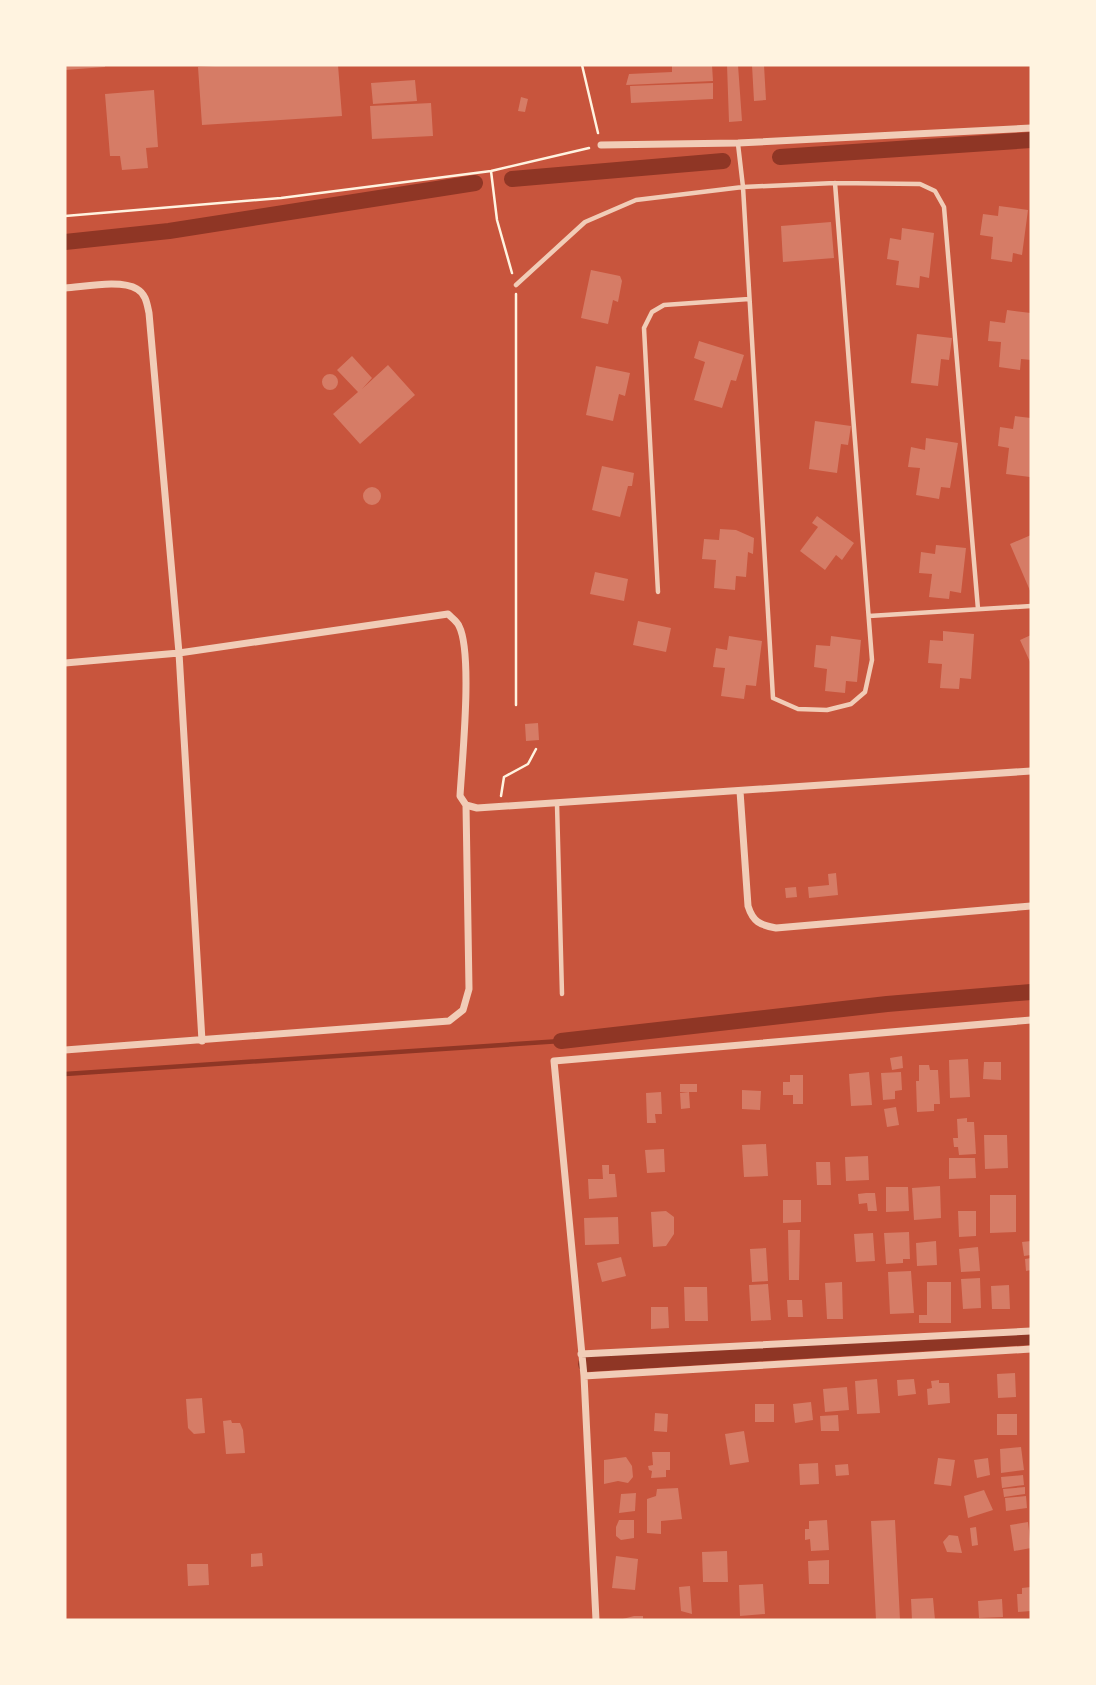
<svg xmlns="http://www.w3.org/2000/svg" width="1096" height="1685" viewBox="0 0 1096 1685" font-family="Ubuntu,sans-serif">
	<style>
		.lines { fill: none; stroke-linecap: round; stroke-linejoin: round }
		.stream { stroke: #8f3625; stroke-width: 4.5 }
		.canal { stroke: #8f3625; stroke-width: 16 }
		.building { fill: #d67c66 }
		.path { stroke: #fff3e0; stroke-width: 2.5 }
		.service { stroke: #f1ccb7; stroke-width: 4.5 }
		.minor { stroke: #f1ccb7; stroke-width: 7 }
	</style>
	<rect width="100%" height="100%" fill="#c8553d"/>
	<g class="lines">
		<path class="stream" d="M65,1074L561,1041"/>
		<path class="canal" d="M780,157L1031,140
			M512,179L723,161
			M65,242L169,231L475,183
			M561,1041L887,1004L1031,992
			M586,1364L1031,1337"/>
	</g>
	<path class="building" d="M65,65H105V67L65,70Z
		M231,65H338L342,116L202,125L198,67Z
		M672,65H712L713,81L626,85L629,74L672,72Z
		M727,65H738L742,121L729,122Z
		M752,65H764L766,100L754,101Z
		M415,80L417,101L373,104L371,83Z
		M713,83V99L631,103L630,86Z
		M154,90L158,147L146,148L148,168L122,170L120,156H110L105,94Z
		M521,97L528,99L525,112L518,111Z
		M431,103L433,136L372,139L370,106Z
		M999,206L1028,210L1022,255L1013,253L1012,262L991,259L993,237L980,235L983,214L998,216Z
		M831,222L834,258L783,262L781,226Z
		M902,228L934,233L929,278L920,276L919,288L896,285L899,261L887,259L890,238L901,240Z
		M591,270L620,276L622,281L618,302L613,300L608,324L581,318Z
		M1007,310L1031,313V360L1021,359L1020,370L999,367L1001,342L988,341L990,321L1005,323Z
		M917,334L952,338L949,360L941,359L938,386L911,383Z
		M699,341L744,355L736,381L731,380L722,408L694,400L705,362L694,358Z
		M352,356L372,378L362,389L388,365L415,395L360,444L333,414L358,392L337,370Z
		M596,366L630,373L625,396L619,394L613,421L586,415Z
		M322 382a8 8 0 1 1 16 0a8 8 0 1 1-16 0Z
		M1015,416L1031,418L1030,477L1006,474L1009,448L998,446L1000,427L1013,429Z
		M815,421L851,426L848,445L841,444L837,473L809,469Z
		M926,438L958,443L950,488L941,487L939,499L916,495L920,468L908,467L911,447L925,450Z
		M602,466L634,473L632,486H628L620,517L592,510Z
		M363 496a9 9 0 1 1 18 0a9 9 0 1 1-18 0Z
		M817,516L854,543L842,560L836,555L825,570L800,551L818,527L812,523Z
		M720,529L736,530L754,538L753,554L748,552L746,577L736,576L735,590L714,588L716,560L702,559L704,539L719,540Z
		M1031,535V593L1010,544Z
		M936,545L966,548L961,593L950,591L949,599L929,597L932,574L919,573L921,552L935,554Z
		M595,572L628,579L624,601L590,594Z
		M638,621L671,628L666,652L633,645Z
		M943,631L974,634L971,679L960,678L959,689L940,688L942,664L928,663L930,640L943,641Z
		M1031,635V664L1020,640Z
		M729,636L762,641L756,686L746,685L744,699L721,696L725,668L713,667L716,648L727,650Z
		M831,636L861,640L857,682L846,681L845,693L825,691L827,669L814,667L816,645L830,646Z
		M538,723L539,740L526,741L525,724Z
		M836,873L838,895L809,898L808,887L829,885L828,874Z
		M796,887L797,897L786,898L785,888Z
		M902,1056L903,1068L892,1070L890,1058Z
		M968,1059L970,1097L950,1098L949,1060Z
		M984,1062H1001V1080L983,1079Z
		M919,1065H929L930,1070H938L940,1104H934V1111L917,1112L916,1081H919Z
		M869,1072L872,1105L851,1106L849,1074Z
		M901,1072L902,1090L895,1091V1099L883,1100L881,1073Z
		M790,1075H803V1104H793V1095H783V1082H790Z
		M680,1084H697V1092H680Z
		M742,1090L761,1091L760,1110L742,1109Z
		M661,1092L662,1114H655L656,1123H647L646,1093Z
		M689,1092L690,1108L681,1109L680,1093Z
		M896,1107L899,1125L887,1127L884,1109Z
		M967,1118V1122H974L976,1154L959,1155L958,1147H954L953,1138H958L957,1119Z
		M984,1135H1007L1008,1168L985,1169Z
		M766,1144L768,1176L744,1177L742,1145Z
		M664,1149L665,1172L647,1173L645,1150Z
		M868,1156L869,1180L846,1181L845,1157Z
		M949,1158H975L976,1178L949,1179Z
		M816,1162H830L831,1185H817Z
		M602,1165H609V1174H615L617,1197L589,1199L588,1179H603Z
		M940,1186L941,1218L914,1220L912,1188Z
		M886,1187H908L909,1211L886,1212Z
		M866,1193H875L877,1211H868L867,1203L859,1204L858,1194Z
		M990,1195H1016V1232L990,1233Z
		M783,1200H801V1222L783,1223Z
		M666,1211L674,1217V1234L666,1246L653,1247L651,1212Z
		M958,1211H976V1236L959,1237Z
		M618,1217L619,1244L585,1245L584,1218Z
		M788,1230H800L799,1280H789Z
		M909,1232L910,1259H903V1263L886,1264L884,1233Z
		M873,1233L875,1261L856,1262L854,1234Z
		M936,1241L937,1265L917,1266L916,1243Z
		M1031,1241V1255L1024,1256L1022,1242Z
		M978,1247L980,1271L961,1272L959,1249Z
		M766,1248L768,1281L752,1282L750,1249Z
		M621,1257L626,1276L602,1282L597,1263Z
		M1031,1258V1270L1026,1271L1025,1259Z
		M911,1271L914,1313L890,1314L888,1272Z
		M980,1278L981,1308L963,1309L961,1279Z
		M842,1282L843,1319H827L825,1283Z
		M927,1282H951V1323H919V1315H927Z
		M768,1284L771,1320L751,1321L749,1285Z
		M1009,1285L1010,1309H992L991,1286Z
		M684,1287H707L708,1321H685Z
		M787,1300H802L803,1317H788Z
		M651,1307H668L669,1328L651,1329Z
		M1015,1373L1016,1397L998,1398L997,1374Z
		M877,1379L880,1413L857,1414L855,1381Z
		M914,1379L916,1394L898,1396L897,1380Z
		M939,1380V1383H949L950,1403L928,1405L927,1389L932,1388L931,1381Z
		M847,1387L849,1410L825,1412L823,1389Z
		M202,1398L205,1433L194,1434L188,1428L186,1399Z
		M811,1402L813,1420L795,1423L793,1404Z
		M755,1404H774V1422H755Z
		M655,1413L668,1414L667,1432L654,1431Z
		M997,1414H1017V1435H997Z
		M838,1415L839,1431H821L820,1416Z
		M231,1420L232,1423H240L243,1430L245,1453L226,1454L223,1421Z
		M744,1431L749,1462L730,1465L725,1434Z
		M1021,1447L1024,1470L1001,1473L1000,1449Z
		M652,1452H670V1470H666V1477L651,1478L652,1471L649,1470L648,1466L653,1465Z
		M626,1457L632,1466L633,1477L628,1483L618,1481L604,1484V1460Z
		M938,1458L955,1460L951,1486L934,1484Z
		M988,1458L990,1475L977,1478L974,1460Z
		M818,1463L819,1484L800,1485L799,1464Z
		M848,1464L849,1475L836,1476L835,1465Z
		M1023,1475L1024,1485L1002,1488L1001,1477Z
		M1025,1487V1494L1004,1497L1003,1489Z
		M678,1488L682,1519L661,1521V1534L647,1533V1499L656,1496L657,1489Z
		M984,1490L993,1510L968,1518L964,1496Z
		M636,1493L635,1511L619,1513L621,1494Z
		M1026,1496L1027,1508L1006,1511L1005,1498Z
		M619,1520H634V1538L621,1540L616,1536V1527Z
		M827,1520L829,1550L811,1551L810,1539L805,1540V1529H809V1521Z
		M895,1520L900,1620H876L871,1521Z
		M1028,1522L1031,1548L1014,1551L1010,1525Z
		M976,1527L978,1545L972,1546L970,1528Z
		M949,1535L958,1536L962,1553L947,1552L943,1542Z
		M727,1551L728,1582H703L702,1552Z
		M262,1553L263,1566L251,1567V1554Z
		M616,1556L638,1559L635,1590L612,1588Z
		M829,1560V1584H809L808,1561Z
		M187,1564H208L209,1585L188,1586Z
		M763,1584L765,1614L740,1616L739,1585Z
		M690,1586L692,1614L681,1611L679,1587Z
		M1031,1587V1611L1018,1612L1017,1594H1022V1588Z
		M933,1598L935,1620H912L911,1599Z
		M1002,1599L1003,1617L979,1618L978,1601Z
		M634,1616H643V1620H619Z"/>
	<g class="lines">
		<path class="path" d="M582,65L598,133
			M491,171L497,220L512,273
			M65,216L281,198L491,171L589,148
			M516,294V705
			M501,796L504,777L528,764L536,749"/>
		<path class="service" d="M738,144L743,187L773,698L798,709L827,710L851,704L865,692L872,660L835,183
			M516,285L585,222L636,200L743,187L835,183L920,184L935,191L944,207L978,609
			M658,592L644,328L652,312L664,305L749,299
			M869,616L1031,606
			M557,804L562,994"/>
		<path class="minor" d="M601,145L738,143L1031,128
			M65,288C83,287 121,279 137,289C146,294 147,304 149,313L179,653L202,1041
			M65,663L179,653L448,614C452,618 457,621 459,626C473,653 462,761 460,796L466,805L477,808L1031,771
			M740,791L748,906C753,922 760,925 776,928L1031,906
			M65,1050L449,1021L463,1010L469,989L466,805
			M581,1354L1031,1331
			M584,1376L1031,1349
			M596,1620L584,1376L554,1061L1031,1020"/>
	</g>
	<rect width="1096" height="1685" fill="none" stroke="#fff3e0" stroke-width="133"/>
</svg>
